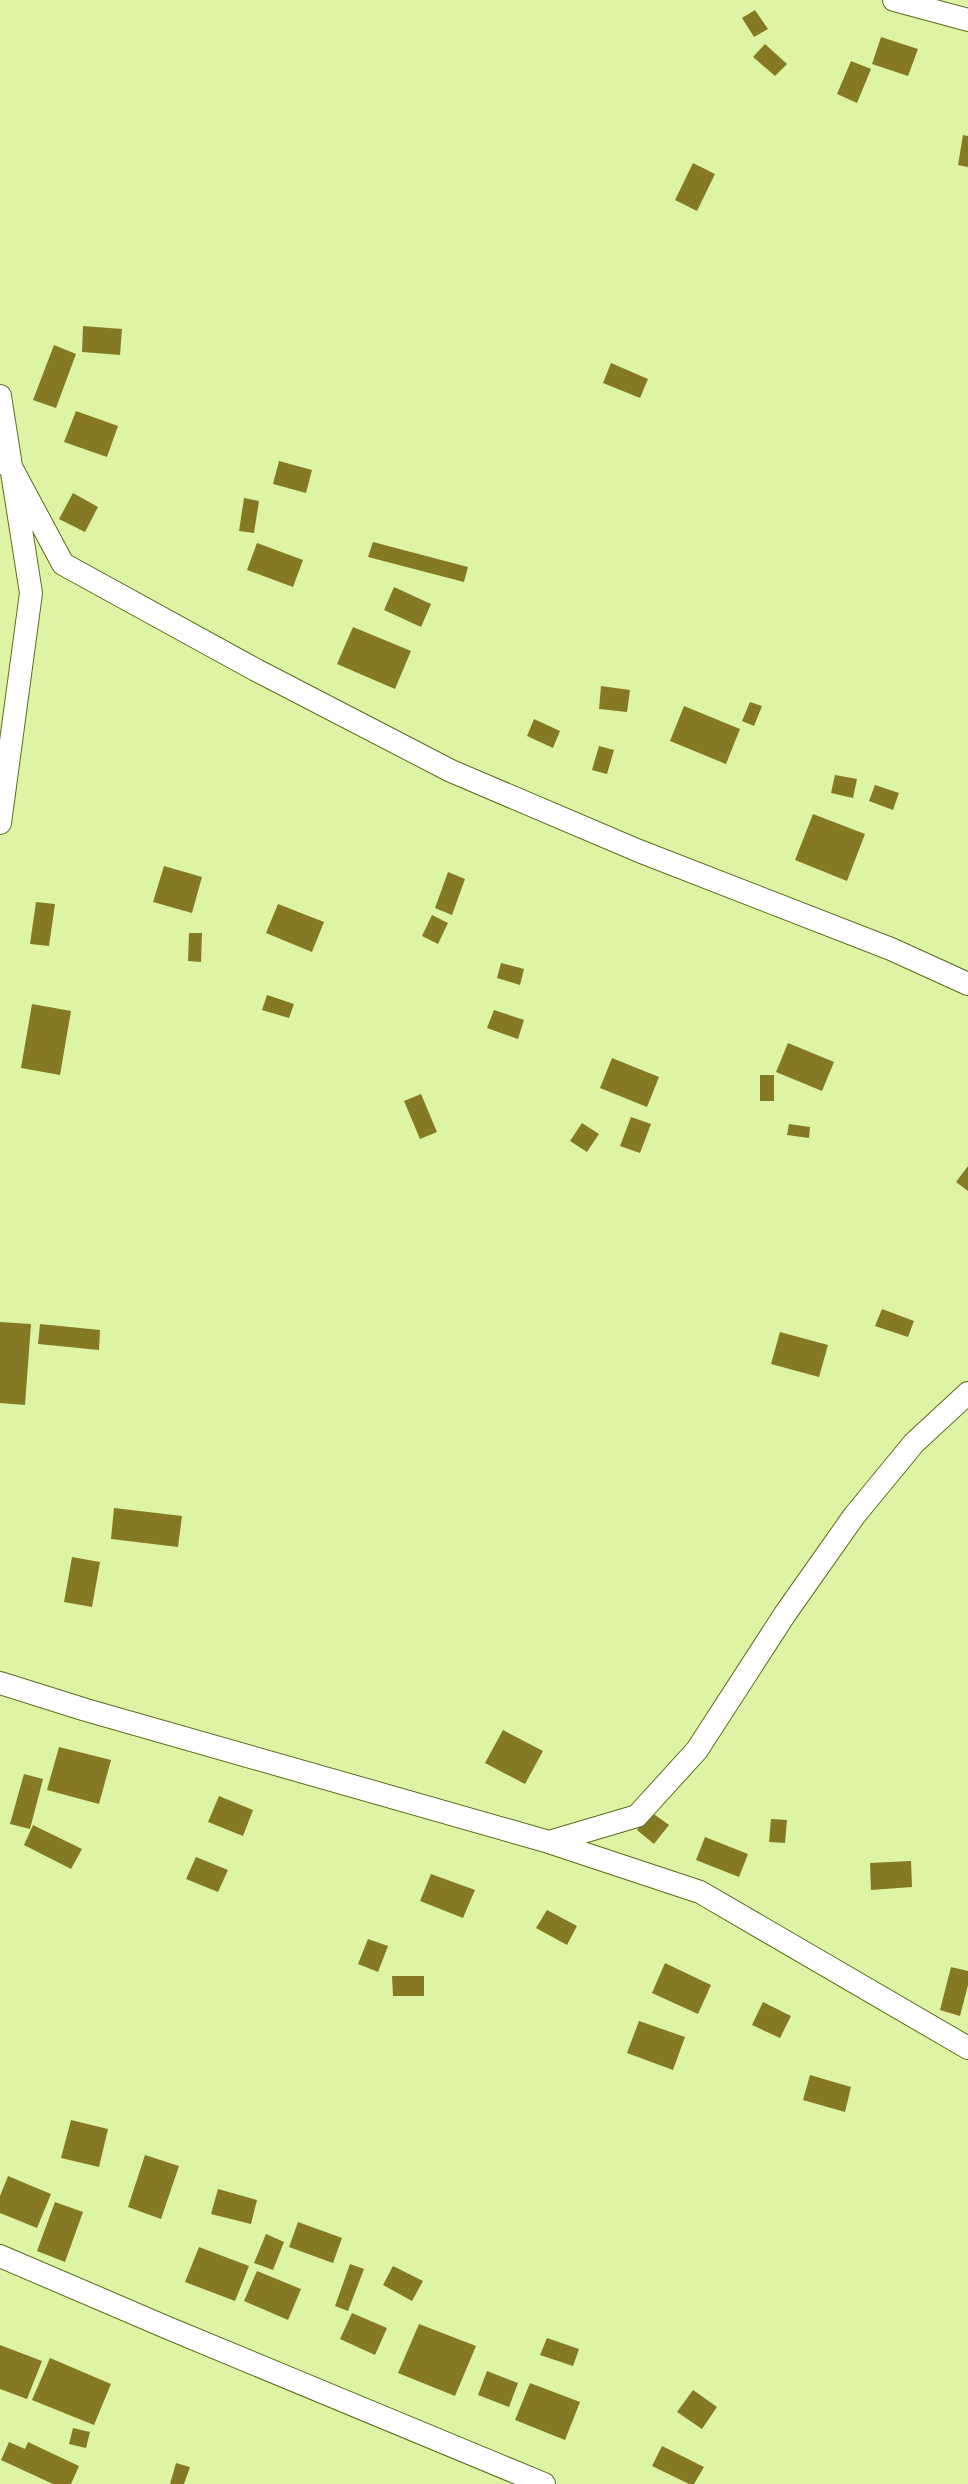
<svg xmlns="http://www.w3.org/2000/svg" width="968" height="2484" viewBox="0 0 968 2484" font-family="Literata,serif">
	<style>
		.building { fill: #857a23 }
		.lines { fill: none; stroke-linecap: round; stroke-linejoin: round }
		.street-casing { stroke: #5a6c1d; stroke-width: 24 }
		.street { stroke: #fff; stroke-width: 22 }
	</style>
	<rect width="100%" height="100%" fill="#ddf4a4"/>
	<path class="building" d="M755,10L768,29L754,37L742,18Z
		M881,37L918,49L908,76L872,64Z
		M765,44L787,64L775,76L753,57Z
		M851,61L871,69L857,103L837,94Z
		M963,135L968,136V167L958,165Z
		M693,163L715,174L697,211L675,200Z
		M83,326L122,329L120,355L82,352Z
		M54,345L76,354L56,408L33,400Z
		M611,363L648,379L640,398L603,383Z
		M76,411L118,426L107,457L64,442Z
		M279,461L312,470L306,493L273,484Z
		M73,493L98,507L85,532L59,519Z
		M244,498L259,501L254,533L239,531Z
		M373,542L468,567L464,582L368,557Z
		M257,543L303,560L293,587L247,570Z
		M394,587L431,604L421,627L384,610Z
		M353,627L411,651L395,689L337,664Z
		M601,686L630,690L627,712L599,709Z
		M750,702L762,706L754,726L742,721Z
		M684,706L740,729L726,764L670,741Z
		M534,719L560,731L553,748L527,736Z
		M599,746L614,750L607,774L592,770Z
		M835,775L857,779L853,798L831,793Z
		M875,785L899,793L893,810L869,801Z
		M813,814L865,834L847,881L795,860Z
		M164,866L202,877L192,913L153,902Z
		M448,872L465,879L452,915L435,908Z
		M36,902L55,904L49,946L30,944Z
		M278,904L324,922L312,952L266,933Z
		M432,915L448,923L438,944L422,936Z
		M189,933H202L201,962L188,961Z
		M501,963L524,969L520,985L497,978Z
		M267,995L294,1004L289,1018L262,1010Z
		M32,1004L71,1011L60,1075L21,1068Z
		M494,1010L524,1020L518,1039L487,1028Z
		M788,1043L834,1062L822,1091L776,1072Z
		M612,1058L659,1077L647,1107L600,1088Z
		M760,1075H774V1101H760Z
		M421,1094L437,1132L420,1139L404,1101Z
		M631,1117L651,1124L640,1153L620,1146Z
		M582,1123L599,1134L587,1152L570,1141Z
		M789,1124L810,1127L809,1138L787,1135Z
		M968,1166V1191L956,1182Z
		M882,1309L914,1321L908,1337L875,1326Z
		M0,1322L31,1324L25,1405L0,1403Z
		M40,1324L100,1330L99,1350L38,1344Z
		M780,1332L828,1345L819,1377L771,1364Z
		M114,1508L182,1516L178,1547L111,1539Z
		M72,1557L100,1562L92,1607L64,1602Z
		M503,1730L543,1751L525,1784L485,1763Z
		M59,1747L111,1760L99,1804L47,1790Z
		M24,1774L43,1779L30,1829L10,1824Z
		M219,1796L253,1810L243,1836L208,1822Z
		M651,1812L669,1825L654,1844L637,1830Z
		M771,1819L787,1820L785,1843L769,1842Z
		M33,1825L82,1849L71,1869L24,1845Z
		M705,1837L748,1854L739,1877L696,1860Z
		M196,1857L228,1870L218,1892L186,1879Z
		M911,1861L912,1887L871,1890L870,1863Z
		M431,1874L475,1890L463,1918L420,1901Z
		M547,1910L577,1926L567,1945L536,1928Z
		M368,1939L388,1946L378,1972L358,1964Z
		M665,1963L711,1985L698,2014L652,1993Z
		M951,1967L968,1971V1985L960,2016L940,2010Z
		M392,1976H424V1996H393Z
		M763,2002L791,2016L780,2038L752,2025Z
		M639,2021L685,2037L673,2070L627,2053Z
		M810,2075L851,2087L845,2112L803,2100Z
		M71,2120L108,2129L99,2167L61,2158Z
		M145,2155L179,2166L161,2219L128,2207Z
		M8,2176L51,2194L37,2228L0,2213V2196Z
		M218,2189L257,2200L251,2224L211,2214Z
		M55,2202L83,2212L65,2262L37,2251Z
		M298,2222L342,2238L333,2263L289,2247Z
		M266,2234L284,2242L273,2270L254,2263Z
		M199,2247L249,2266L235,2301L185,2282Z
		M350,2264L364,2269L348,2311L335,2306Z
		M393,2266L423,2281L412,2301L383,2285Z
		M257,2271L301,2289L288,2320L244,2301Z
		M352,2313L387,2328L375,2355L340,2339Z
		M419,2324L476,2346L455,2396L398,2373Z
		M547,2338L579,2349L573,2366L540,2355Z
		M0,2345L42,2361L27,2399L0,2389Z
		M50,2358L111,2384L94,2425L32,2400Z
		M487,2371L518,2383L509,2407L478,2395Z
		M530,2383L580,2402L565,2440L515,2420Z
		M693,2390L717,2407L702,2429L677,2412Z
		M73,2428L90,2432L86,2448L69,2444Z
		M9,2442L25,2449L28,2442L79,2466L71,2484H53L1,2460Z
		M662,2446L704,2467L694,2484H689L652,2466Z
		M176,2463L190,2467L184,2484H170Z"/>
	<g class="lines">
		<defs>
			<path id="street" d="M894,0L968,20
				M0,396L31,593L0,823
				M0,462L11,467L63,564L256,670L451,771L639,851L891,949L968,984
				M0,1683L86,1710L549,1842L700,1892L968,2048
				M549,1842L637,1816L697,1750L785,1614L854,1516L914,1443L968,1393
				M0,2256L168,2328L544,2484"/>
		</defs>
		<use href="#street" class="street-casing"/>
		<use href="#street" class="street"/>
	</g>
</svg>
